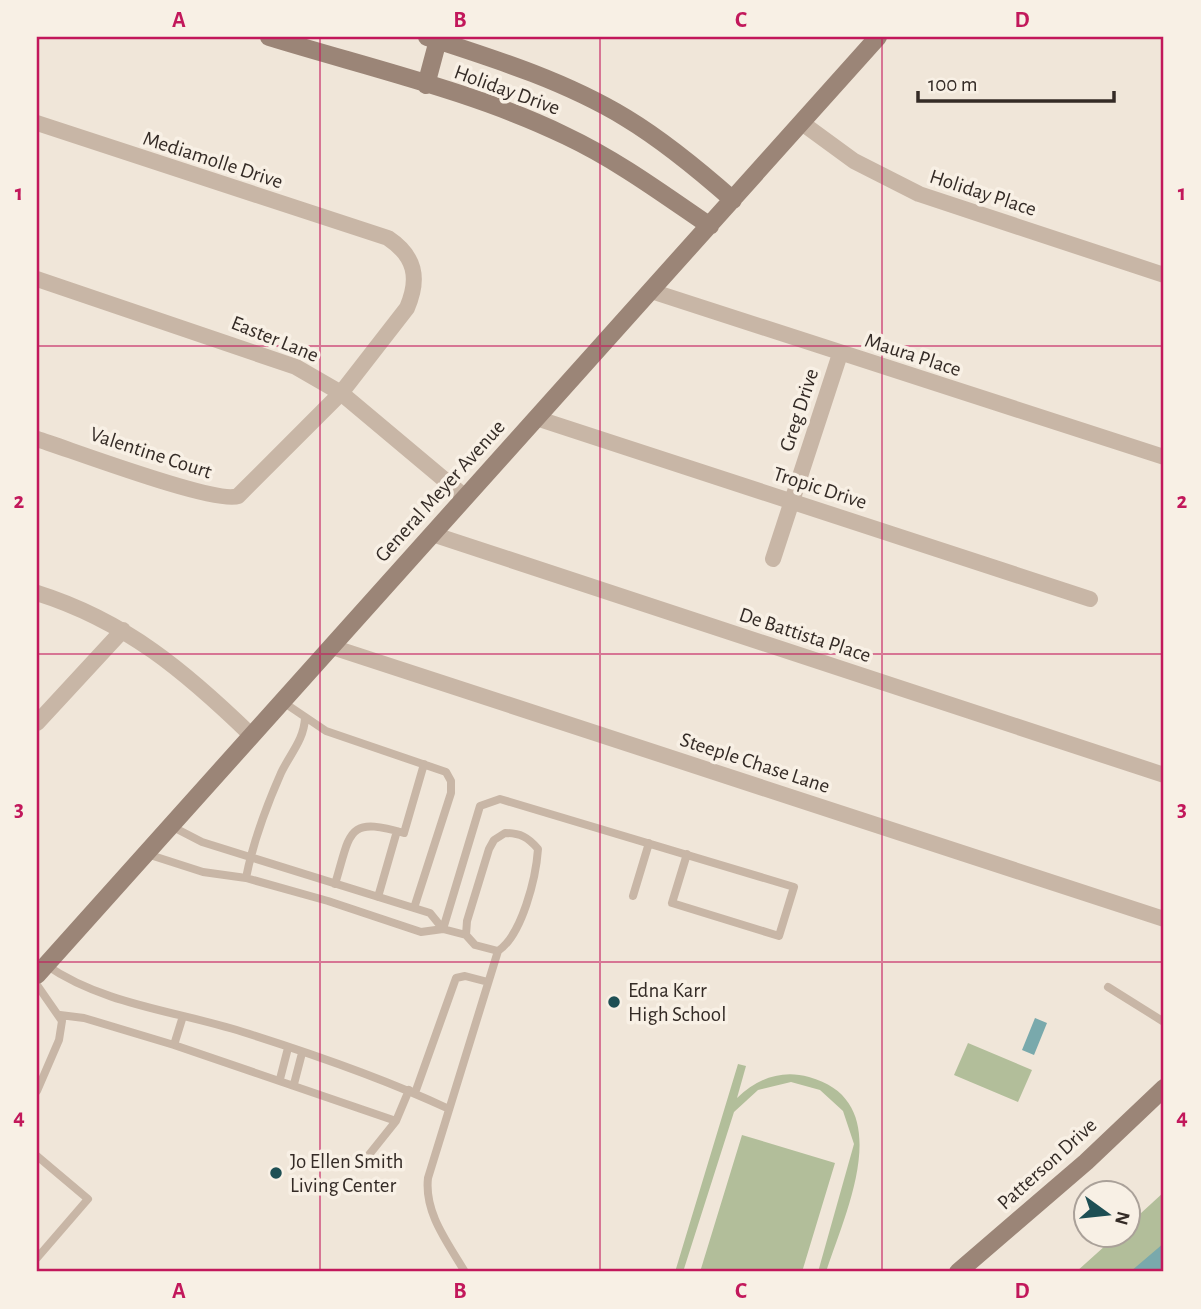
<svg xmlns="http://www.w3.org/2000/svg" width="1201" height="1309" viewBox="0 0 1201 1309" font-family="'Alegreya Sans',sans-serif">
	<style>
		.green { fill: #b2be9a }
		.water { fill: #79a9ac }
		.lines { fill: none; stroke-linecap: round; stroke-linejoin: round }
		.lane { stroke: #c8b6a6; stroke-width: 8 }
		.street { stroke: #c8b6a6; stroke-width: 16 }
		.secondary { stroke: #9b8577; stroke-width: 18 }
		.grid { fill: none; stroke: #c2185b; stroke-width: 2; stroke-opacity: 0.55 }
		.poi-dot { fill: #1e4f54; stroke: #f8f0e5; stroke-width: 2.5 }
		.labels { text-anchor: middle; dominant-baseline: central; stroke-width: 7; stroke-linejoin: round; paint-order: stroke }
		.street-label { font-size: 21px; fill: #342b26; stroke: #f8f0e5 }
		.poi-label { font-size: 21px; fill: #342b26; stroke: #f8f0e5; text-anchor: start }
		.neatline { fill: none; stroke: #c2185b; stroke-width: 2.5 }
		.grid-label { font-size: 23px; text-anchor: middle; font-weight: bold; fill: #c2185b }
	</style>
	<rect width="100%" height="100%" fill="#f0e6d9"/>
	<path class="green" d="M968,1043L1032,1070L1018,1102L954,1075Z
		M738,1064L746,1066L737,1098C757,1079 781,1069 809,1077C900,1102 844,1215 826,1272H818L854,1144L843,1111L820,1090L791,1082L758,1090L734,1112L683,1272H675Z
		M742,1135L835,1163L802,1272H700Z
		M1164,1192V1258L1145,1272H1076L1116,1236H1128V1225Z"/>
	<path class="water" d="M1035,1018L1047,1023L1034,1055L1022,1050Z
		M1164,1243V1272H1130Z"/>
	<g class="lines">
		<path class="lane" d="M283,702L326,731L446,772L451,781V793L414,908
			M171,826L202,842L430,913L443,929
			M505,833C520,833 528,837 538,849C536,878 522,935 498,951L475,945L466,935L467,921L489,849L494,840Z
			M147,854L203,872L246,878L328,901L421,932L443,929L466,935
			M246,878C253,842 266,807 281,773C290,754 304,740 305,718
			M335,884C351,832 346,816 404,833L424,764
			M633,896L649,843
			M378,897L397,831
			M443,929L480,806L500,799L794,887L779,936L672,903L687,854
			M46,965C104,1005 177,1011 243,1032C313,1054 383,1078 449,1109
			M37,985L62,1021L59,1040L37,1091
			M1108,987L1164,1022
			M60,1015L84,1018L174,1045
			M183,1016L174,1045L396,1121
			M280,1079L288,1048
			M294,1084L302,1053
			M415,1093L456,978L465,976L488,982
			M37,1156L88,1199L37,1258
			M360,1166L396,1121L409,1090
			M465,1272C448,1243 424,1213 428,1178L498,951"/>
		<path class="street" d="M37,123L388,238C415,256 420,278 407,308L341,393L238,496C216,505 69,449 37,439
			M802,123L854,161L919,194L1164,275
			M37,279L296,367L341,393L465,497
			M651,291L1164,457
			M536,418L1090,599
			M432,534L1164,775
			M773,559L840,354
			M37,593C126,621 186,672 252,736
			M332,647L1164,919
			M37,723L123,630"/>
		<path class="secondary" d="M269,37C366,67 476,92 566,136C617,160 663,194 710,226
			M427,37C495,59 565,81 626,118C664,141 699,170 733,200
			M426,85L438,40
			M37,975L878,37
			M958,1272L1086,1162L1164,1088"/>
	</g>
	<path class="grid" d="M320,37V1272M600,37V1272M882,37V1272M37,346H1164M37,654H1164M37,962H1164"/>
	<g class="poi-dot">
		<circle cx="614" cy="1002" r="7"/>
		<circle cx="276" cy="1173" r="7"/>
	</g>
	<g class="labels">
		<g class="street-label">
			<text transform="translate(507 90) rotate(20)">Holiday Drive</text>
			<text transform="translate(213 160) rotate(18)">Mediamolle Drive</text>
			<text transform="translate(983 193) rotate(18)">Holiday Place</text>
			<text transform="translate(275 339) rotate(22)">Easter Lane</text>
			<text transform="translate(913 355) rotate(18)">Maura Place</text>
			<text transform="translate(799 410) rotate(-72)">Greg Drive</text>
			<text transform="translate(151 453) rotate(18)">Valentine Court</text>
			<text transform="translate(820 488) rotate(18)">Tropic Drive</text>
			<text transform="translate(440 491) rotate(-48)">General Meyer Avenue</text>
			<text transform="translate(805 635) rotate(18)">De Battista Place</text>
			<text transform="translate(755 763) rotate(18)">Steeple Chase Lane</text>
			<text transform="translate(1047 1164) rotate(-42)">Patterson Drive</text>
		</g>
		<g class="poi-label">
			<text x="628" y="990">Edna Karr<tspan x="628" dy="24">High School</tspan></text>
			<text x="290" y="1161">Jo Ellen Smith<tspan x="290" dy="24">Living Center</tspan></text>
		</g>
	</g>
	<rect width="1201" height="1309" fill="none" stroke="#f8f0e5" stroke-width="77"/>
	<g transform="translate(1107 1214) rotate(105)"><circle r="33" fill="#f8f0e5" stroke="#aaa199" stroke-width="2"/>
	<path d="M0-5L12 26L0 18L-12 26Z" fill="#1e4f54"/>
	<text y="-10" font-size="19" font-weight="bold" text-anchor="middle" fill="#342b26">N</text>
	</g>
	<path d="M918 91v10h196v-10" fill="none" stroke="#342b26" stroke-width="3.5"/>
	<text x="928" y="91" font-size="21" fill="#342b26" stroke="#f8f0e5" stroke-width="5" paint-order="stroke">100 m</text>
	<rect x="38" y="38" width="1124" height="1232" class="neatline"/>
	<g class="grid-label">
		<text x="179" y="27">A</text>
		<text x="460" y="27">B</text>
		<text x="741" y="27">C</text>
		<text x="1022" y="27">D</text>
		<text x="19" y="200">1</text>
		<text x="1182" y="200">1</text>
		<text x="19" y="508">2</text>
		<text x="1182" y="508">2</text>
		<text x="19" y="816">3</text>
		<text x="1182" y="816">3</text>
		<text x="19" y="1124">4</text>
		<text x="1182" y="1124">4</text>
		<text x="179" y="1298">A</text>
		<text x="460" y="1298">B</text>
		<text x="741" y="1298">C</text>
		<text x="1022" y="1298">D</text>
	</g>
</svg>
